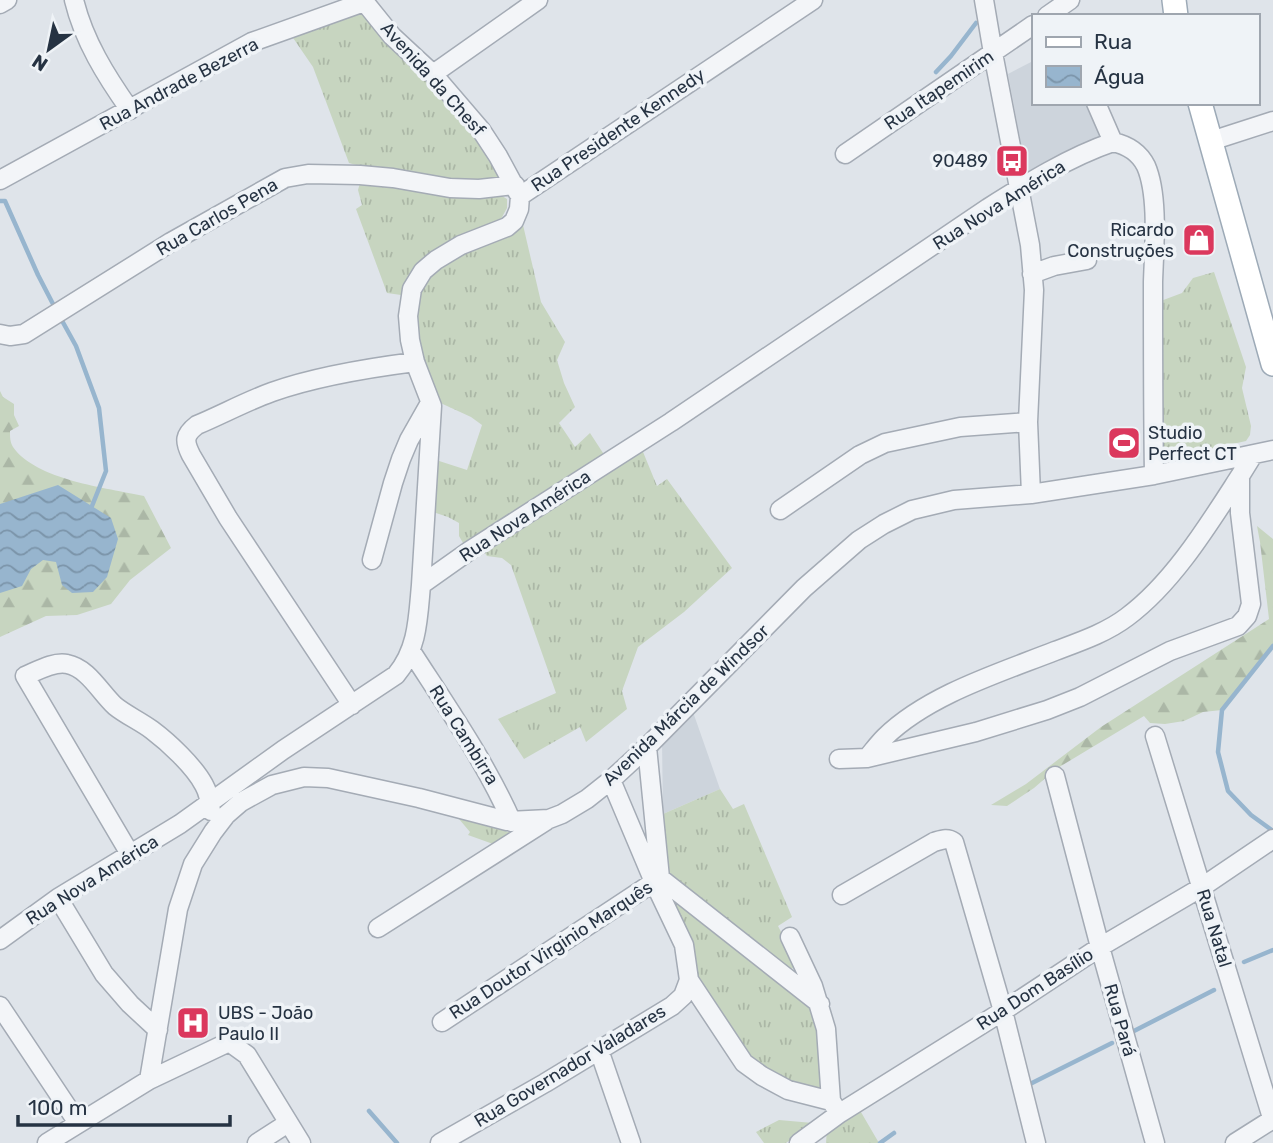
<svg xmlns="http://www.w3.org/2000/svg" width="1273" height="1143" viewBox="0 0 1273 1143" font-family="Rubik,sans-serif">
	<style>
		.built { fill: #cdd4dc }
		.grass { fill: url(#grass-tufts) }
		.forest { fill: url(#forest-firs) }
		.water { fill: url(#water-waves) }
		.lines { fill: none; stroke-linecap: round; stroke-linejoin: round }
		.stream { stroke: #97b5ce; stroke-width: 4.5 }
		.minor-casing { stroke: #a4abb5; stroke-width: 21 }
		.major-casing { stroke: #9daab7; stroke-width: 26 }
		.minor { stroke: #f3f5f8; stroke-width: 18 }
		.major { stroke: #fff; stroke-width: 23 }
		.labels { text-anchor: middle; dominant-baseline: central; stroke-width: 7; stroke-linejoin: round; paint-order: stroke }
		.street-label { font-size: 18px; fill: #263343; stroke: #eff3f7 }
		.poi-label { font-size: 18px; fill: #263343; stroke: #eff3f7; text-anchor: end }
	</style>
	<defs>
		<pattern id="grass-tufts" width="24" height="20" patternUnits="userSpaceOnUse" patternTransform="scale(1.75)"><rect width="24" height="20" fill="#c7d5c0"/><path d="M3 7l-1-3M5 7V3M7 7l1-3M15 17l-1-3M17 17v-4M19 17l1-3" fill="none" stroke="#abb7a6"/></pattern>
		<pattern id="forest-firs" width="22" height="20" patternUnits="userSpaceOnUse" patternTransform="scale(1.75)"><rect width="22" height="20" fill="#c7d5c0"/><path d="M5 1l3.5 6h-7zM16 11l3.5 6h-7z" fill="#abb7a6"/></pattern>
		<pattern id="water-waves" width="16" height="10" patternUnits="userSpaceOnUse" patternTransform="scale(1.75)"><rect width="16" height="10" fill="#97b5ce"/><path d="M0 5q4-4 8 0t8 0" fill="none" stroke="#7b94a9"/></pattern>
	</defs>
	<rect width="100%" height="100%" fill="#dfe4ea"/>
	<path class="built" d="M1033,61V103H1089L1108,137L1027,175L1008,74Z
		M693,712L720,789L663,814L662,741Z"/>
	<path class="grass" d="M361,6L445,90L499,171L498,178L491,182L472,184L356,165L349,163L313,67L289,32Z
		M360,183L482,193L502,196L507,199V208L501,219L439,253L408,283L401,295L387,293L356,209L362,205L358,190Z
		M523,225L541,302L565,342L557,360L564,383L575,407L559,423L575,447L590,433L605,456L466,548L459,536V523L448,517L430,511L433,459L467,470L482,425L471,417L434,400L413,316L426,272L490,238Z
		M1214,272L1246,367L1242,388L1251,426L1250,435L1246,441L1162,460L1158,302L1182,293L1193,278Z
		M641,447L657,486L667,479L732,568L684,612L638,647L622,691L627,709L586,742L580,727L524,759L498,719L556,693L511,565L502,558L487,556L482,549Z
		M720,789L733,809L744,804L792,917L778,926L792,953L795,968L782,970L663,873V814Z
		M460,816L524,837L507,849L468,835L470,832L459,819Z
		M665,893L815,1010L829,1097L787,1082L755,1063L732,1035L693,971Z
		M858,1107L879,1143H826L827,1129Z
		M779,1120L813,1123L786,1143H764L756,1132Z"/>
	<path class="forest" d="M0,391L3,397L14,404V415L19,426L10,431C10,437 10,442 13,447C36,480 107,488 144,496L171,548L130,580L111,604L77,615L46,616L0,637Z
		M1257,526L1273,539V646L1222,710L1203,712L1184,721L1165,724L1150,723L1144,716L1056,769L1034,788L1007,806L991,805L1026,784L1101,727L1269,619L1260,542Z"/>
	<path class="water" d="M58,485L111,518L118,539L107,577L93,592L72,593L62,585L56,562L43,560L31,569L22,586L0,593V504Z"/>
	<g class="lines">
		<path class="stream" d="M936,72L951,56L976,23
			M0,201H5L38,275L53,304
			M60,317L76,346L99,408L106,471L92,506
			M1273,646L1222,710L1218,752L1228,791L1251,815L1273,831
			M1244,962L1273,950
			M1132,1032L1214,990
			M1030,1084L1112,1043
			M369,1111L397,1143
			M880,1143L894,1133"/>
		<defs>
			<path id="minor" d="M74,0C84,41 106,76 130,110
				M363,0L392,36L433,74L481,130L498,156L518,193
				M984,0L993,53L1030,245L1034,290L1028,422L1031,494
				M0,4L7,0
				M1047,16L1070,0
				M433,74L538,0
				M1096,103L1113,142C1127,145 1139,152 1146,166C1159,196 1154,249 1153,282C1153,347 1153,411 1154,475
				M1211,141L1273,121
				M845,154L1033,25
				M0,180L252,42L364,2
				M1032,274L1054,266L1087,260
				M0,334L10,336L24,334L171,242L285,178L308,174L360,175L393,178L450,188L479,189L515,185
				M780,510L860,455L885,443L960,427L1028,422
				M372,560L393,483L401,459L409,440L430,403
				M421,585L432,406L415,362L410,340L408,316L412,289L423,271L436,260L461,245L507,227L514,221L519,209L520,196L813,0
				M411,651C447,707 485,761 512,822
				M352,705L228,518L191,455C184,441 184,435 197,425C221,415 247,401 272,392C317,376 368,368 415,362
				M1155,736L1273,1121
				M647,747L660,878L820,1004
				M867,758C873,751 878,744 885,737C928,695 999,673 1055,651C1079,642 1106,633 1127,617C1173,583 1209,524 1240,476
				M839,759L867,758L976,732L1047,710L1080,697L1170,651L1238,626L1247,616L1251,604L1240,513V476L1253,455
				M1055,776L1100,947L1155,1143
				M611,780L654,882L684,945L689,980L744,1063L762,1076L788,1090L831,1101
				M130,854L25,676C37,671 54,661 67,664C88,668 100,692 115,706C126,715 140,721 152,730C168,742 194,766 204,785C208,792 210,802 211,811
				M842,895L934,842C941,840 947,837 954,842L1003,1011L1036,1143
				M58,898L104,974L130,1004L158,1030
				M378,928L546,821
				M790,937L813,986L826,1029L831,1101L837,1110
				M0,940L58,898L180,824L283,750L396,675C418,649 418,617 421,585L469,551L671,422L988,208C1026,184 1069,157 1113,142
				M0,1006L78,1123
				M442,1022L660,878
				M599,1050L631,1143
				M149,1080L178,909L193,864L213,832L226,815L241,802L272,785L304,777L328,778L419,798L507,821L549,819L562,814L587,799L611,780L647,747L804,588L859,540L884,524L912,510L954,500L1031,494L1154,475L1273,450
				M47,1143L149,1080L229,1042L247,1055L301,1143
				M257,1143L288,1123
				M440,1143L545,1083L672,1006L683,996L689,980
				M799,1143L840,1113L1003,1011L1100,947L1202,887L1273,839
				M1235,1143L1273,1119"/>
			<path id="major" d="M1174,0L1176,16
				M1200,103L1273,364"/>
		</defs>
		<use href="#minor" class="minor-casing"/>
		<use href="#major" class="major-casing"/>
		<use href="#minor" class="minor"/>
		<use href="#major" class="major"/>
	</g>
	<defs>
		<symbol id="bus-square" viewBox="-11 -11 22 22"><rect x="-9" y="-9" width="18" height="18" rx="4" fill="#db385d" stroke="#eff3f7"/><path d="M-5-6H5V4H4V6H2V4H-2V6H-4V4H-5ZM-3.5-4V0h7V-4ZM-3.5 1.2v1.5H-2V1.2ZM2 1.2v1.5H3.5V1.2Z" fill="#fff"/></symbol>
		<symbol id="shop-square" viewBox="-11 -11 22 22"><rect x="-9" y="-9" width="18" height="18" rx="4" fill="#db385d" stroke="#eff3f7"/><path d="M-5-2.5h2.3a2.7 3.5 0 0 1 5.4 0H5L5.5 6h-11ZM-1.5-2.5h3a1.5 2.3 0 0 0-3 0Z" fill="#fff"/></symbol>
		<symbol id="stadium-square" viewBox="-11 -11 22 22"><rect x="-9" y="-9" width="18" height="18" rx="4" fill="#db385d" stroke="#eff3f7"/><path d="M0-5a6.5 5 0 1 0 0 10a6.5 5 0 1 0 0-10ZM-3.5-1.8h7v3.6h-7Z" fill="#fff"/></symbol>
		<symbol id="hospital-square" viewBox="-11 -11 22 22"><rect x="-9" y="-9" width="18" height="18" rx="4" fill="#db385d" stroke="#eff3f7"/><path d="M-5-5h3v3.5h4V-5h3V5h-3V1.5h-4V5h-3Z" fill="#fff"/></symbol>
	</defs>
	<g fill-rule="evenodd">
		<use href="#bus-square" x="993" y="142" width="38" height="38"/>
		<use href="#shop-square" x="1180" y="221" width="38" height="38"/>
		<use href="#stadium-square" x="1105" y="424" width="38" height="38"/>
		<use href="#hospital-square" x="174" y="1004" width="38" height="38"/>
	</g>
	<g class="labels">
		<g class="street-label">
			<text transform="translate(433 79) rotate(48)">Avenida da Chesf</text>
			<text transform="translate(179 84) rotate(-28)">Rua Andrade Bezerra</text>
			<text transform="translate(939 90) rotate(-34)">Rua Itapemirim</text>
			<text transform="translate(618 130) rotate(-34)">Rua Presidente Kennedy</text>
			<text transform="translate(999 205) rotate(-32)">Rua Nova América</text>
			<text transform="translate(217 217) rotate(-30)">Rua Carlos Pena</text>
			<text transform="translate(525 516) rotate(-33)">Rua Nova América</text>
			<text transform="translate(686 705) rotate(-44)">Avenida Márcia de Windsor</text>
			<text transform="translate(464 735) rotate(58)">Rua Cambirra</text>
			<text transform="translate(92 880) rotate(-32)">Rua Nova América</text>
			<text transform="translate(1214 928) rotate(73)">Rua Natal</text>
			<text transform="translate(551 950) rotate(-33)">Rua Doutor Virginio Marquês</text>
			<text transform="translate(1035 989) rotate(-33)">Rua Dom Basílio</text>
			<text transform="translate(1120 1020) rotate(74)">Rua Pará</text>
			<text transform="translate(570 1066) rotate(-31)">Rua Governador Valadares</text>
		</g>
		<g class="poi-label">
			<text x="988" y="161">90489</text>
			<text x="1174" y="230">Ricardo<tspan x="1174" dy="21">Construções</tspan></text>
			<text x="1148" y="433" text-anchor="start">Studio<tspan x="1148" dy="21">Perfect CT</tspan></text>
			<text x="218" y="1013" text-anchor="start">UBS - João<tspan x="218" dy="21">Paulo II</tspan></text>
		</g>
	</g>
	<rect x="1032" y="14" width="228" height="91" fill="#eff3f7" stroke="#9fa6af" stroke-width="2"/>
	<rect x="1046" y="37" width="35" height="10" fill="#ffffff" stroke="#9fa6af" stroke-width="2"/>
	<text x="1094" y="49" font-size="21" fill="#263343">Rua</text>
	<rect x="1046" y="66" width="35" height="21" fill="url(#water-waves)" stroke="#9fa6af" stroke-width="2"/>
	<text x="1094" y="84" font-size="21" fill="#263343">Água</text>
	<g transform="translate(49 49) rotate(213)" stroke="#eff3f7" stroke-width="5" paint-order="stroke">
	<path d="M0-5L12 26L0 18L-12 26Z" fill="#263343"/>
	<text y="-10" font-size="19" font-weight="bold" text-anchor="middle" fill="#263343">N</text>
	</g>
	<path d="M18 1115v10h212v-10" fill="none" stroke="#263343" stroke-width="3.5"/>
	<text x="28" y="1115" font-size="21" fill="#263343" stroke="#eff3f7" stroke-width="5" paint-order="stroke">100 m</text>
</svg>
